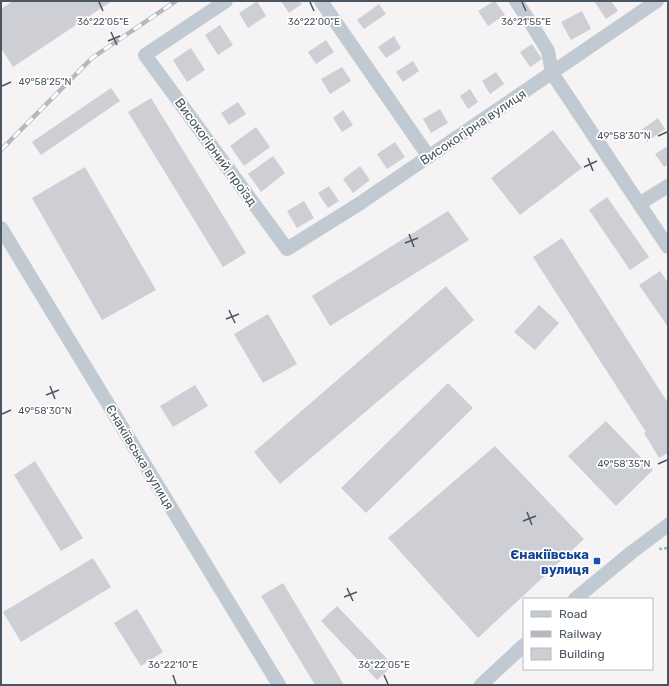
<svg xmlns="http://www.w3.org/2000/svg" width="669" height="686" viewBox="0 0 669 686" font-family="Rubik,sans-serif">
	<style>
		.building { fill: #cdcfd5 }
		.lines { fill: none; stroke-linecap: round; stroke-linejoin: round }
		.path { stroke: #7ad0a6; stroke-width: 2.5; stroke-dasharray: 3 2; stroke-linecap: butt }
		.minor { stroke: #c1cad2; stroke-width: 14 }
		.rail-casing { stroke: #b5b8bd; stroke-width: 4.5 }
		.rail { stroke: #fff; stroke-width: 3; stroke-dasharray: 9; stroke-linecap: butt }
		.ticks { fill: none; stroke: #4a5661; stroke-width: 1.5 }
		.transit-dot { fill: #1a4fb4; stroke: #fff; stroke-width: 1.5 }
		.labels { text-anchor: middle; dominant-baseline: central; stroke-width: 3.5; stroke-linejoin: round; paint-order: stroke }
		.street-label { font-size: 13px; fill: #4a5661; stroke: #fff }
		.transit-label { font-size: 13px; font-weight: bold; fill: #164399; stroke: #fff; text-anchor: end }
		.ticks-label { font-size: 10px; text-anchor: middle; fill: #4a5661; stroke: #fff; stroke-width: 3.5; stroke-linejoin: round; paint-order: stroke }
	</style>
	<rect width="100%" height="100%" fill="#f5f3f3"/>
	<path class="building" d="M13,1H112L13,67L1,48V9Z
		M257,1L266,16L248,28L239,13Z
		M281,1H299L302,4L289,13Z
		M494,1H495L505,15L488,26L478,11Z
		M594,1H611L618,11L606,19Z
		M379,4L386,14L364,29L357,20Z
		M582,11L591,29L571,40L561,22Z
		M220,25L233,45L218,55L205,35Z
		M394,36L401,48L386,58L378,47Z
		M326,40L334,52L316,64L308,52Z
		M532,44L542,59L530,67L520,52Z
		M191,48L205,70L187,82L173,60Z
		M413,61L419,71L403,82L396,72Z
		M342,67L351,81L330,94L321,79Z
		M496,72L504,84L490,94L482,81Z
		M111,88L120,101L41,155L32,142Z
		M470,89L478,102L468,109L460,96Z
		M151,98L246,253L223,267L128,112Z
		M238,102L246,114L229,125L221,113Z
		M440,109L448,123L431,133L423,119Z
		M343,110L353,125L342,132L333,118Z
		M658,118L665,129L647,142L640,131Z
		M256,127L270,147L244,166L230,146Z
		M553,130L582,168L520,215L491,178Z
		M395,142L405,157L387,169L377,154Z
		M668,146V164L664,167L655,154Z
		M273,156L285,173L261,192L248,174Z
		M360,166L370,180L353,193L343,179Z
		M85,167L156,290L102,320L32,198Z
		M329,186L339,201L328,208L318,193Z
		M607,197L649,257L630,270L589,210Z
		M304,201L314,218L297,228L287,211Z
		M448,211L469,240L330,326L312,296Z
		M562,238L668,403V453L659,458L644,433L646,432L533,257Z
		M660,271L668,283V327L639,285Z
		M446,286L474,320L280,484L254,452Z
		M539,305L559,323L535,350L514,332Z
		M268,314L297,364L263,383L234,334Z
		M448,383L473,408L366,513L341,488Z
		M195,385L208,406L173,427L160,406Z
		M606,421L653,470L616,506L568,456Z
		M495,446L584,539L478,638L388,538Z
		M35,461L83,538L61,551L14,475Z
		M93,558L111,587L21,642L3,612Z
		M283,583L344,685H315L261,596Z
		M337,606L393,665L377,680L321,621Z
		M137,609L163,652L141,666L114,623Z"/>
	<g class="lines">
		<path class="path" d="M659,549L668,548"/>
		<path class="minor" d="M226,1L145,55L287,249L359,204L657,1
			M321,1L429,157
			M516,1L532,25L548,51L552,73L668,247
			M639,204L668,186
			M1,228L279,685
			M575,599L632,552L668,525
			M481,685L524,645"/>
		<defs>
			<path id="rail" d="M1,150L92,58L176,1"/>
		</defs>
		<use href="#rail" class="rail-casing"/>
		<use href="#rail" class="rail"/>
	</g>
	<path class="ticks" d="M99,2L103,11M310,2L314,11M522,2L526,11M111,32L117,45M108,41L120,36M2,86L11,82M658,136L667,132M588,158L593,171M584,167L597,161M409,234L414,247M405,243L418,238M229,310L235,323M226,319L239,314M50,386L55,399M46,395L59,390M2,414L11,410M658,464L667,460M527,512L532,525M523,521L536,516M347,588L353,601M344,597L357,592M173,675L176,684M384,675L388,684"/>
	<rect class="transit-dot" x="593" y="557" width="8" height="8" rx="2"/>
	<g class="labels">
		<g class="street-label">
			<text transform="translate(473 127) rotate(-34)">Високогірна вулиця</text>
			<text transform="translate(216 152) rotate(54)">Високогірний проїзд</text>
			<text transform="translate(140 457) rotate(59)">Єнакіївська вулиця</text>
		</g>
		<g class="transit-label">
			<text x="589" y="554">Єнакіївська<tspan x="589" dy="15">вулиця</tspan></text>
		</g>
	</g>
	<g class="ticks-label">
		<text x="103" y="25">36°22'05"E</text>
		<text x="314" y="25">36°22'00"E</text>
		<text x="526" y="25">36°21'55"E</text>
		<text x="45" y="85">49°58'25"N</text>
		<text x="624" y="139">49°58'30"N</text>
		<text x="45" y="414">49°58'30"N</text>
		<text x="624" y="467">49°58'35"N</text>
		<text x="173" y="668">36°22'10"E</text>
		<text x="384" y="668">36°22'05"E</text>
	</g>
	<rect width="669" height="686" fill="none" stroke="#4a5661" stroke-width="4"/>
	<rect x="523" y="598" width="130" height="72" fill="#ffffff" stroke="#b7bbc0"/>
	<rect x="531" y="611" width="20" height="6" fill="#c1cad2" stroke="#b7bbc0"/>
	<text x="559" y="618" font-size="12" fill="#4a5661">Road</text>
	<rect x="531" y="631" width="20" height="6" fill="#b5b8bd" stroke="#b7bbc0"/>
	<text x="559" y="638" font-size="12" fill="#4a5661">Railway</text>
	<rect x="531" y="648" width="20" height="12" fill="#cdcfd5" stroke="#b7bbc0"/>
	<text x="559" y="658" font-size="12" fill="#4a5661">Building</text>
</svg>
